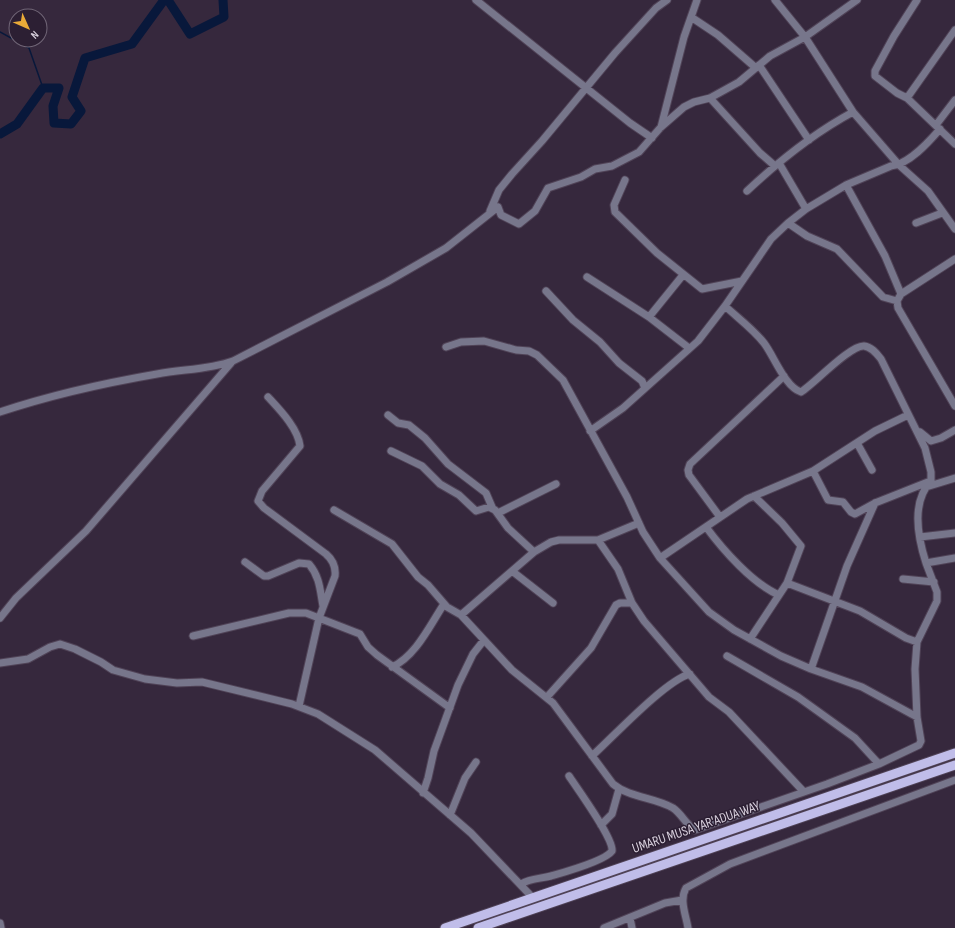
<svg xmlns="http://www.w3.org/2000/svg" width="955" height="928" viewBox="0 0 955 928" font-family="'Sofia Sans Condensed',sans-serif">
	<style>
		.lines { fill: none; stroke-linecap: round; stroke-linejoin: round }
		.stream { stroke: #08183b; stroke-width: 1.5 }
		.river { stroke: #08183b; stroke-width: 9 }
		.minor-casing { stroke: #504357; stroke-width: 9 }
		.major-casing { stroke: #504357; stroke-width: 11 }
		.minor { stroke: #77768b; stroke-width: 7 }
		.major { stroke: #c0bde9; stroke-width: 9 }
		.labels { text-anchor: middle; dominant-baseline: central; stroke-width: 3; stroke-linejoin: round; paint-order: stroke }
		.street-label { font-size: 14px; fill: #d9d1de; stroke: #2c1f33 }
	</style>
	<rect width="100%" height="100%" fill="#36283d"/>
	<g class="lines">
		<path class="stream" d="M0,32L29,48L43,88"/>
		<path class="river" d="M168,0L190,34L224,17L223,0
			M0,134L17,124L43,88H59L53,106L54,123L71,124L81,111L72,97L85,58L132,44L164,0"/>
		<defs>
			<path id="minor" d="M476,0L630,123L652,138
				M917,0L894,36L875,71V76L897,93L907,98L955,144
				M691,17L718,35L756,68
				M759,65L809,140
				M710,98L760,153L775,166
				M907,98L955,30
				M853,112L899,165L928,191L955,229
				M936,125L955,100
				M661,127L684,37L697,0
				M779,163L806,209
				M625,180L614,205L615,212L657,253L702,289L742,281
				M846,185L885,256L901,294
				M747,191C779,161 814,133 853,112L805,37L775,0
				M490,211L499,190L512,174L542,141L615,53L656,8L667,0
				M788,223L807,236L837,249L883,297L897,301
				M916,223L942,213
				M955,259L901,294L897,301L898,308L955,406
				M587,277L649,317L689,348
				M546,291L573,320L600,342L619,363L642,381L645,388
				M725,306C738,318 753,329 764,343C774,356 785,387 801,392C814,384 850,345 864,346C872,347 877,354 881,359L925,448L931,472V481C911,502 918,538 926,563L955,558
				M649,317L683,275
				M446,347L461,342L484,341L516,350L529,351L537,355L563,380L627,497L643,532L660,558L709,612L734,630L781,656L811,669L862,687L917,717
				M268,397C279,409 298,428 300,446L262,491L258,501L264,508L326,554C333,560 336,567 335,576L319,618L299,706
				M0,412C51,395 105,383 157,374C183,369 208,370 233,361L387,282L446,248L498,207L501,215L519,224L535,211L548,188L581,177L595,169L612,166L639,152L661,127L684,107L694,102L710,98L739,82L770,56L805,37L857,0
				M388,415L398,423L409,425L425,438L448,464L486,493L492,507
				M590,431L623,408L698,341L725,306L771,239L788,223L806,209L846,185L891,166C909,164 928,143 940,129
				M920,432L931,441L941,438L955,430
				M857,443L872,470
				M391,451L422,466L440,484L459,495L476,511L489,507L495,510L508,528L534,552L551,542L559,540H598L639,523
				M813,471L828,500L843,502L851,512L855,514L875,503L928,482
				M926,487L955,478
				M334,510L392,544L418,577L428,585L447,607L461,615L534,552
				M498,513L556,484
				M720,517L689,475L688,470L690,464L784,376
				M706,527C723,550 753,584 779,595
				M920,537L955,533
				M598,540L618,569L632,603L644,621L709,697L729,712L804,792
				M660,558L747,499L813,471L875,431L908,415
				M245,562L264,576H268L299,563L309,564C320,577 320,590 323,606
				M512,571L553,603
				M903,579L934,582
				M787,583L860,611L906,638L917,642
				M461,615L512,670L553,703L613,784C630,798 654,797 673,808C682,814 686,825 695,830L827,784L879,764L919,745L921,741L917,717L915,669L917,642L937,601V592L926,563
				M0,618L16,598L86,531L231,363
				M193,636L289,613H306L360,634L368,647L377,655L450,708
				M750,639L787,583L801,546L782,523L754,496
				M727,656L798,697L855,738L879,764
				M0,663L28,659L50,647L60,644L75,649L101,662L113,670L145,679L177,683L202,682L292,704L318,714L375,750L471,833L533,898
				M392,667C416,656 430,625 444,604
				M811,669L847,566L875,503
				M547,697L591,648L616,605L620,603H632
				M592,756C613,737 666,680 690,674
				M423,793L428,778L434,751L458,685L473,654L484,640
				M450,815L465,778L476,762
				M601,825L612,814L619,789
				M521,884C531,878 540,879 551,876C565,872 605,861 612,851C614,839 577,788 569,776
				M630,918L632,928
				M0,923L1,928
				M604,928L665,903L682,900
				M688,928C686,915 679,900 686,888L730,864L955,780"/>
			<path id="major" d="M445,928L955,753
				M478,928L955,765"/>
		</defs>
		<use href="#minor" class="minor-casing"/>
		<use href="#major" class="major-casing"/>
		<use href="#minor" class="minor"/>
		<use href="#major" class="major"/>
	</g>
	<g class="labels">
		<g class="street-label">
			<text transform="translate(696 827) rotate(-19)">UMARU MUSA YAR'ADUA WAY</text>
		</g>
	</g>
	<g transform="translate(28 28) rotate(135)"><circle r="19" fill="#2c1f33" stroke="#716677"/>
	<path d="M0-3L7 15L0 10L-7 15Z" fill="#eaaa38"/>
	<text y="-6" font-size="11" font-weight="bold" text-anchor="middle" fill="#d9d1de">N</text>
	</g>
</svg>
